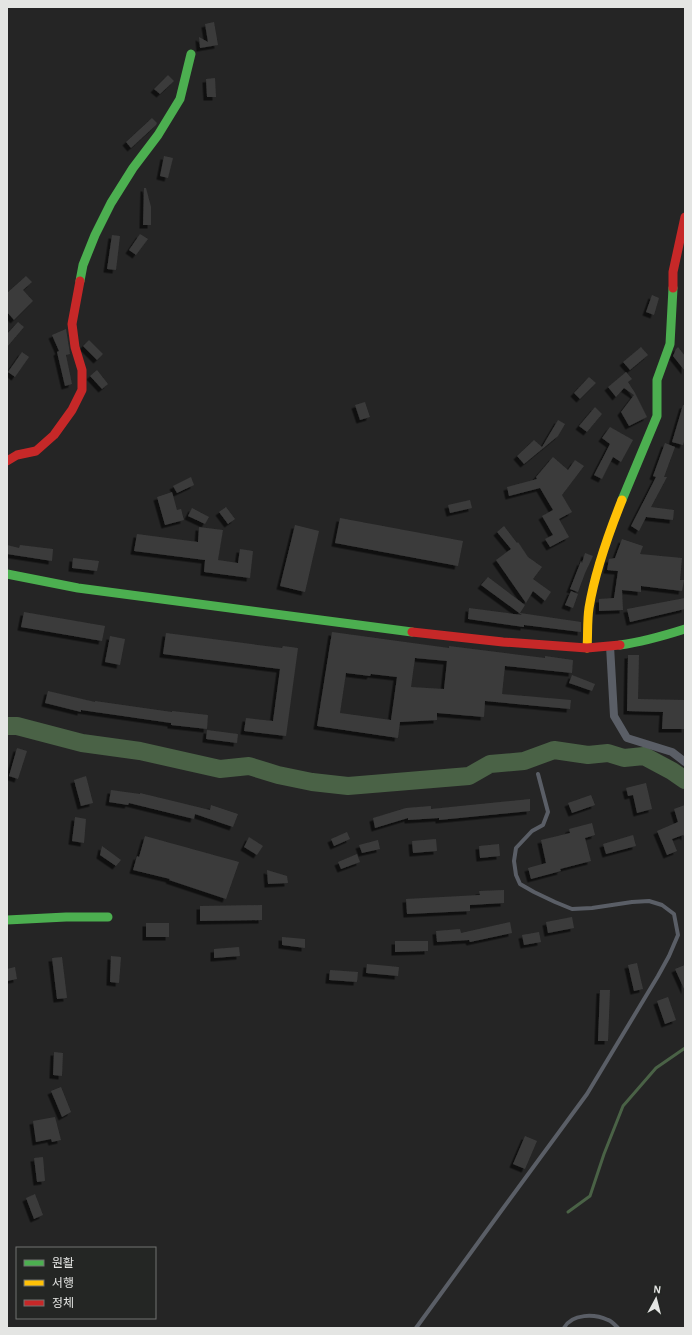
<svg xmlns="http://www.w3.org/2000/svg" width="692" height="1335" viewBox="0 0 692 1335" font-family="'Alegreya Sans','Noto Sans KR',sans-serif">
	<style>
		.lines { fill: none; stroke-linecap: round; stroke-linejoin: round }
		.stream { stroke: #4a6246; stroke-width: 3 }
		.river { stroke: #4a6246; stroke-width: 18 }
		.building { fill: #3b3b3b; fill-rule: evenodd; filter: url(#shadow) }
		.lane { stroke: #5a5e66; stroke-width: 4 }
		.street { stroke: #5a5e66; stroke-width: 8 }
		.fast { stroke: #4caf50; stroke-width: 9 }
		.slow { stroke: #ffc107; stroke-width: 9 }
		.jam { stroke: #c62828; stroke-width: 9 }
	</style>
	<defs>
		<filter id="shadow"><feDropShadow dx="-3.5" dy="3.5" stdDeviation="0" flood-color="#0009"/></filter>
	</defs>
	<rect width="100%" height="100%" fill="#252525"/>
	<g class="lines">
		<path class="stream" d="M568,1212L590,1196L604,1154L623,1106L656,1068L685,1048"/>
		<path class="river" d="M7,726H17L82,743L140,751L220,769L249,766L278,775L312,782L348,786L469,776L490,764L524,761L554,750L588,755L608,753L624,758L644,756L672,771L685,780"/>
	</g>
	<path class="building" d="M214,22L218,45L200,48L199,37L208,42L205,24Z
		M168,75L174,81L160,94L154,89Z
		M215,78L216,97H207L206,79Z
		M152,118L157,123L156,125L131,148L126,142Z
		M164,156L173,158L168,178L160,176Z
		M144,188H146L151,207V225H143Z
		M140,234L148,239L136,255L129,250Z
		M112,235L120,236L116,270L107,269Z
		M26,276L32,282L23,290L33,301L14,320L7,312V293Z
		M652,295L659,298L654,315L646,312Z
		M18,322L24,327L7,347V334Z
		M66,329L70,354L66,355L72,384L65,386L57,352L59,351L52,335Z
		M89,340L103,354L97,360L83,346Z
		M641,347L648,355L630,370L623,362Z
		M678,347L685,356V371L673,356L676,349Z
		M22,352L29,357L15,377L8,372Z
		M97,370L108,384L102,389L90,376Z
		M626,372L632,379L628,382L635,393L647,417L629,426L621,412L634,395L624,388L616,397L608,387Z
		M589,377L596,383L580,399L574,393Z
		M365,402L370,417L360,420L355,405Z
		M683,405H685V439L683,445L672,442Z
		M595,407L602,414L587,432L579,426Z
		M558,420L565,424L558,436L524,464L517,456L534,440L542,447Z
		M610,427L633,440L621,462L613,457L602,479L594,475L610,444L602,438Z
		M665,443L675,447L664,477H667L651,507L674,510L673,520L646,517L639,531L631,526L656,477L653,476Z
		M553,457L568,470L575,460L584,466L562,495L572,512L559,519L569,537L550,547L545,539L553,535L542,516L553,510L540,488L509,496L507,487L537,479L536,477Z
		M191,477L194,485L177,493L173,486Z
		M172,492L177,510L181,509L184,520L165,525L157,497Z
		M470,500L472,508L450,513L448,505Z
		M226,507L235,519L228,524L219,512Z
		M192,508L209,517L205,524L188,516Z
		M340,518L463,541L458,566L335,543Z
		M295,525L319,531L305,592L280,586Z
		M504,526L517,543L518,542L528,557L542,567L533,579L551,592L545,601L533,591L526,603L496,560L511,549L497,532Z
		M199,527L223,530L218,560L238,563L240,549L253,551L250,578L204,572L205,560L134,551L137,534L198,542Z
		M622,539L643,546L640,554L682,558L680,580H684L682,591L641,586V592L622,590L623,610L599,611V599L614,598L618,571L607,570L609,559L615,558Z
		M7,545L19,548L20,545L53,549L52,561L7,554Z
		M585,553L593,556L585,573L578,592L570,589L581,561L582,563Z
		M73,558L99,561L97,571L72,568Z
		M488,577L525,605L520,613L581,622V632L524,625V627L468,619L469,608L522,615L481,585Z
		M571,591L578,594L573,608L565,605Z
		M685,598V609L630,622L627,609Z
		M24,612L105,626L102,641L21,627Z
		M332,632L449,648V646L545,658V656L573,660L572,673L505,666L502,694L571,700L570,709L485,701L484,717L437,713V720L400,722L398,738L317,726ZM415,658L447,661L444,689L411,687ZM346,673L370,676L371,674L397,677L391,720L340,713Z
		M166,633L282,648L283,646L298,648L286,736L244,731L246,718L273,721L280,669L163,654Z
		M110,636L125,639L120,665L105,662Z
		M628,655H639L638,699L685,700V729H662L663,712L627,711Z
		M572,675L595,684L592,691L569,683Z
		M48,691L95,702V701L172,712V711L208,715L207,729L171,725V723L81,710V712L45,703Z
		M207,730L238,734L237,743L206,739Z
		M17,748L27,751L18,779L9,776Z
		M86,776L93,803L81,806L74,780Z
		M646,783L652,809L637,813L633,795L628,796L626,788Z
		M111,790L140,794V793L210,810L211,805L238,814L233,827L195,814L194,819L129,803L128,805L109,802Z
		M591,795L595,805L572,813L568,803Z
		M530,799V811L439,820V818L408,820V818L375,828L373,818L406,808L431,806V809Z
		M685,805V837L683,835L672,839L677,851L667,855L657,831L678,822L674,809Z
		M75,817L86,819L84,843L72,841Z
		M592,823L595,835L585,838L591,861L560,869L561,871L531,879L528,868L546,863L541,840L570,833L569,829Z
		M347,832L350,839L334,846L331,839Z
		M633,835L636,846L606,854L603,844Z
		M145,836L239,862L226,899L169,880L170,879L133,870L137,856L139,857Z
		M249,837L263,846L257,855L244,847Z
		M436,839L437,851L413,853L412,841Z
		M378,840L380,849L362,853L359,845Z
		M499,844L500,856L480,858L479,846Z
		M102,846L121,860L116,866L100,855Z
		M357,854L360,862L341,869L338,862Z
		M267,870L287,876L288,883L268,884Z
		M504,890V903L470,905V911L407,914L406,899L480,895L479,891Z
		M262,905V920L200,921V906Z
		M572,917L574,928L548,933L546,922Z
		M510,922L512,933L470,942L469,940L437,942L436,931L460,929L461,933Z
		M146,923H169V937H146Z
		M539,932L541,942L524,945L522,935Z
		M282,937L305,939V948L282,945Z
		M395,941H428V951L395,952Z
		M239,947L240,956L214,958V949Z
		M111,956L121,957L119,983L110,982Z
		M62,957L67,998L57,999L52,958Z
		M637,963L643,989L634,991L628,965Z
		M367,964L399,967L398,976L366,973Z
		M685,965V991L675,969Z
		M15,967L17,979L7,981V969Z
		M330,970L358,972L357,982L329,980Z
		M600,990H610L608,1041H598Z
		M668,997L676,1020L665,1024L657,1001Z
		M54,1052L63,1053L62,1076L53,1075Z
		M61,1087L71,1112L62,1117L51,1091Z
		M55,1117L61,1140L52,1142L51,1139L36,1142L33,1121Z
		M525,1136L537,1141L525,1169L513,1164Z
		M43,1157L45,1181L37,1182L34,1158Z
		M35,1194L43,1215L34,1219L26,1198Z"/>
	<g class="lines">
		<path class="lane" d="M416,1328L496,1218L587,1094L658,976L669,956L678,935L674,914L662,905L649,901L632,902L592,908L572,909L555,902L534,892L520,884L516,875L514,861L516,848L532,831L543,825L548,812L538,774
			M564,1328C572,1313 595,1314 608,1320C612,1321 615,1325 618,1328"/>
		<path class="street" d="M610,646L614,716L627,738L672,752L685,762"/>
		<path class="fast" d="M80,281L83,265L95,235L111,203L133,168L158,135L180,99L191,54
			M622,500L657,416V380L670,344L673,288
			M7,574L78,588L412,632
			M620,645C642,642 663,636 685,629
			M7,920L66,917H108"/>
		<path class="slow" d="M587,648C588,635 587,621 589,608C595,571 608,535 622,500"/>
		<path class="jam" d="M673,288V272L685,217
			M7,461L17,455L36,451L54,435L72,410L82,390V370L75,347L72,324L80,281
			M412,632L503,642L587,648L620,645"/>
	</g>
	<rect width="692" height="1335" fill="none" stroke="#e4e5e3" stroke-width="16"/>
	<rect x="16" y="1247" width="140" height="72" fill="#242624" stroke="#717270"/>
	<rect x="24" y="1260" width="20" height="6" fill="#4caf50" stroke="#717270"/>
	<text x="52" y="1267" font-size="12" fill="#e4e5e3">원활</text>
	<rect x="24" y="1280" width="20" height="6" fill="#ffc107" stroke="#717270"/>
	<text x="52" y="1287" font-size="12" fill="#e4e5e3">서행</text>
	<rect x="24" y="1300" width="20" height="6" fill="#c62828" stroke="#717270"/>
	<text x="52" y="1307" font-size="12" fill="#e4e5e3">정체</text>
	<g transform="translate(656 1299) rotate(7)" stroke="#242624" stroke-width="3" paint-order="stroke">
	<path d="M0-3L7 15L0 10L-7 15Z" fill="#e4e5e3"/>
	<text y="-6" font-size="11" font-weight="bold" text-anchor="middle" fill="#e4e5e3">N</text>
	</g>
</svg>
